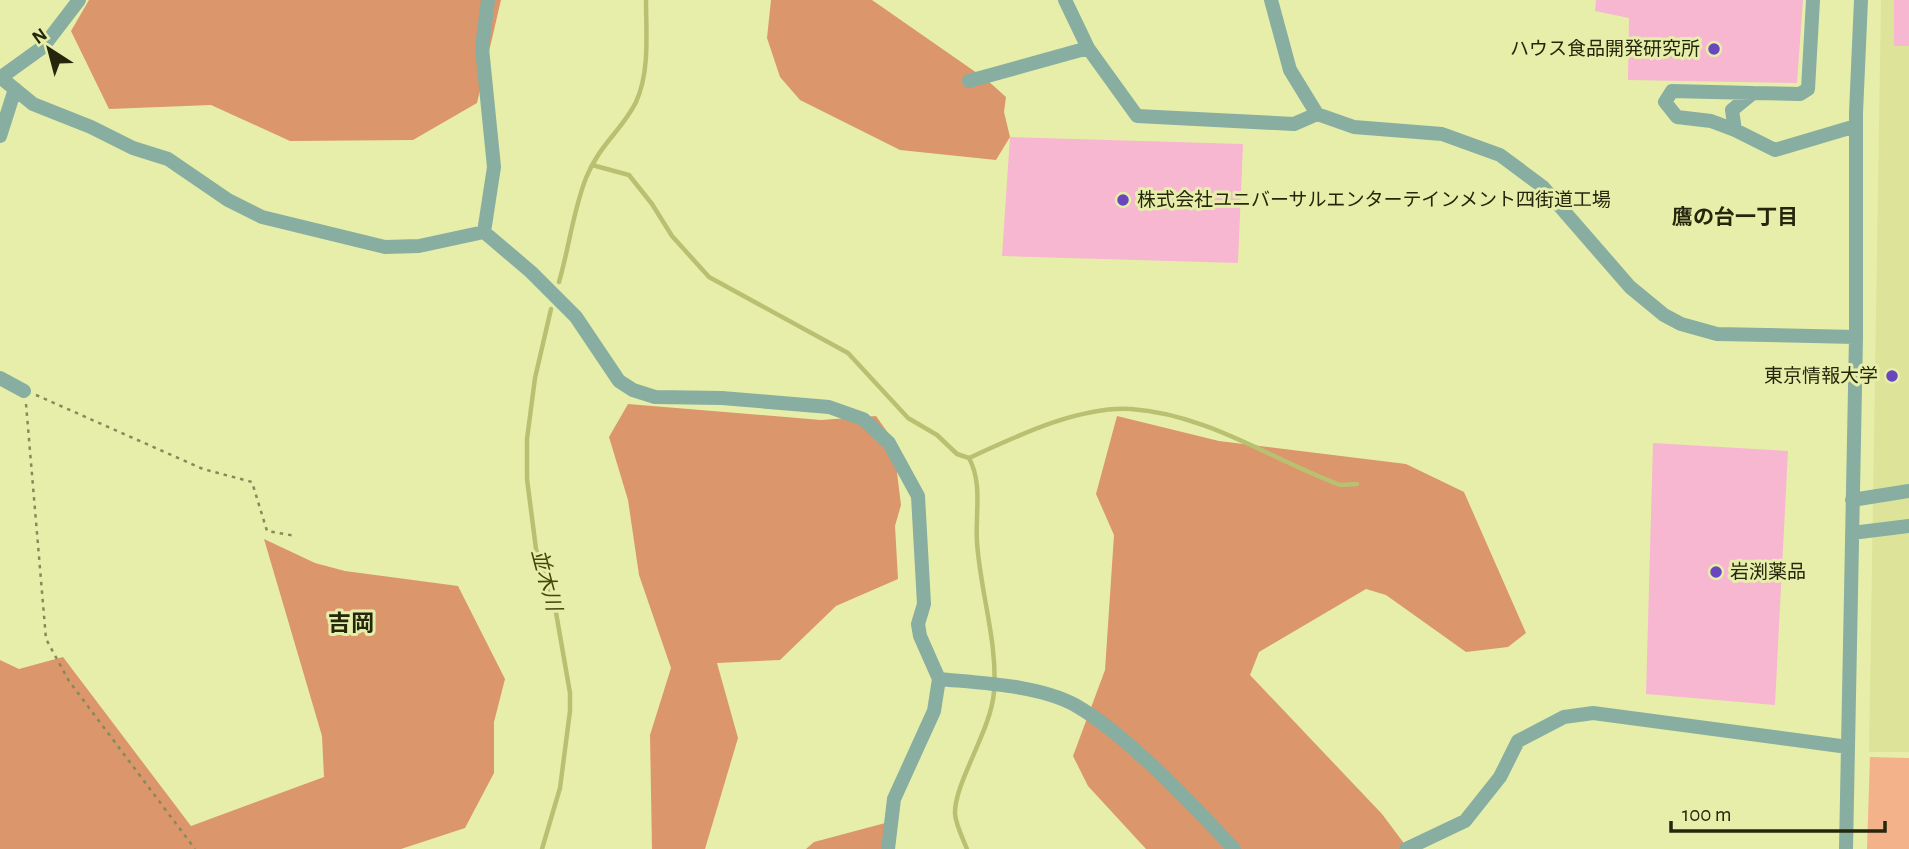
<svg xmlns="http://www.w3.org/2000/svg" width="1909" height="849" viewBox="0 0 1909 849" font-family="'Alegreya Sans','Noto Sans JP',sans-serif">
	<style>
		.built { fill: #dde398 }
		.green { fill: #f4b28a }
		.forest { fill: #db966b }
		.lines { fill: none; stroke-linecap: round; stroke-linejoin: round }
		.stream { stroke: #bac072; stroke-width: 4.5 }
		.building { fill: #f7b7d1 }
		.path { stroke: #858a5a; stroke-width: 2.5; stroke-dasharray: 3.5 5; stroke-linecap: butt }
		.minor { stroke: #87aea1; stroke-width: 14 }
		.poi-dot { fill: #6a46be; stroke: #e7eeaa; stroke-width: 2.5 }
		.labels { text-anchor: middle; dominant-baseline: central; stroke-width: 6; stroke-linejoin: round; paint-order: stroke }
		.poi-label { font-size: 19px; fill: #25270c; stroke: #e7eeaa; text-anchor: end }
		.neighbourhood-label { font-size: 21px; font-weight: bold; fill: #25270c; stroke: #e7eeaa }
		.water-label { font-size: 21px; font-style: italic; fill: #44470b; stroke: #e7eeaa }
		.quarter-label { font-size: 23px; font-weight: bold; fill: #25270c; stroke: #e7eeaa }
	</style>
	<rect width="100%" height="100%" fill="#e7eeaa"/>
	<path class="built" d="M1881,0H1909V752H1869Z"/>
	<path class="green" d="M1870,757L1909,758V849H1867Z"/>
	<path class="forest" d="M89,0H501L477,103L413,140L290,141L211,105L109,109L71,31Z
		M771,0H872L987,80L1006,97L1004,112L1010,137L996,160L900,150L800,100L780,77L767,38Z
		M628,404L821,420L876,416L893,440L901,505L895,526L898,579L836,606L780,660L717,663L738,738L705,849H652L650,735L671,668L639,575L628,500L609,437Z
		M1117,416L1219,441L1406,464L1464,492L1526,633L1508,647L1466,652L1386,595L1366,589L1259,652L1250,675L1382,814L1406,846L1405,849H1146L1088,786L1073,756L1105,670L1114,535L1096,494Z
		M264,539L315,563L345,571L458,586L505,679L494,722V773L465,828L401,849H0V660L19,669L63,657L191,826L324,777L322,736Z
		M889,822L888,849H806L814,842Z"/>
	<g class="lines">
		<path class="stream" d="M592,165L629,175L652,204L672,236L709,277L848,353L908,418L937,435L957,454L969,458C1015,437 1078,406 1131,409C1206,414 1271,459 1340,485L1357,484
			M559,282C569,248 573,211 586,178C599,145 623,129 636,102C650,72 646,32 646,0
			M542,849L560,788L570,711V693L554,601L536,549L527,479V439L535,378L551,309
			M967,849C963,839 956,825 955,814C954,783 991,731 994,692C998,642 980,591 977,542C975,514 983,484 969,458"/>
	</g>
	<path class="building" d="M1596,0H1803L1797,83L1628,80L1629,18L1595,11Z
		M1894,0H1909V46H1894Z
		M1010,137L1243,144L1238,263L1002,256Z
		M1653,443L1788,451L1775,705L1646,694Z"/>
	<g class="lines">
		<path class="path" d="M36,395L203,469L252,482L267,531L296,536
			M26,404L46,639L69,681L195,849"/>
		<path class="minor" d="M1065,0L1088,48L1137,116L1294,124L1317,114
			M1271,0L1290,70L1317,114L1354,127L1442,134L1500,155L1543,187L1630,287L1664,315L1681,324L1717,334L1856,337
			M1813,0L1808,89L1800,94L1753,93L1732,110L1735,130L1775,150L1856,126
			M0,77L33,104L91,127L133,148L168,159L228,200L262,217L385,247L419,246L484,232
			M0,78L43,47L79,0
			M969,81L1088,48
			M1735,130L1711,121L1677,117L1665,102L1672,91L1753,93
			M0,136L15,89
			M484,232L531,272L576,317L619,381L633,390L655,397L722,398L829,407L863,419L889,443L918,496L924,604L918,624L920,636L939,679L934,711L894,799L888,849
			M484,232L494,167L482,48L488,0
			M0,378L24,391
			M1852,500L1909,491
			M1852,533L1909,526
			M939,679C981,683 1038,685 1075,705C1126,734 1194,806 1234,849
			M1406,849L1465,821L1500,777L1518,741L1564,717L1593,713L1848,747
			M1846,849L1856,337V113L1861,0"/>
	</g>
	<g class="poi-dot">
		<circle cx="1714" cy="49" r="7"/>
		<circle cx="1123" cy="200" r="7"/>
		<circle cx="1892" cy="376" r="7"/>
		<circle cx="1716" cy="572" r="7"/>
	</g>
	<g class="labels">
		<g class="poi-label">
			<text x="1700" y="49">ハウス食品開発研究所</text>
			<text x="1137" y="200" text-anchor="start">株式会社ユニバーサルエンターテインメント四街道工場</text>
			<text x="1878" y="376">東京情報大学</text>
			<text x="1730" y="572" text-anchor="start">岩渕薬品</text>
		</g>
		<g class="neighbourhood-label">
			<text x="1735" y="217">鷹の台一丁目</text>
		</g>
		<g class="water-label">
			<text transform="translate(546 580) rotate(75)">並木川</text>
		</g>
		<g class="quarter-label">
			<text x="351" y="624">吉岡</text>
		</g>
	</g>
	<g transform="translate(49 49) rotate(324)" stroke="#e7eeaa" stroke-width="5" paint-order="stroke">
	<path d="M0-5L12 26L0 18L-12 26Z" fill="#25270c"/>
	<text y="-10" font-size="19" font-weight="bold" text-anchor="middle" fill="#25270c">N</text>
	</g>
	<path d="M1671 821v10h214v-10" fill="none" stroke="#25270c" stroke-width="3.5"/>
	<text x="1682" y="821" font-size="21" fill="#25270c" stroke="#e7eeaa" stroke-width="5" paint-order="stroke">100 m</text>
</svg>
